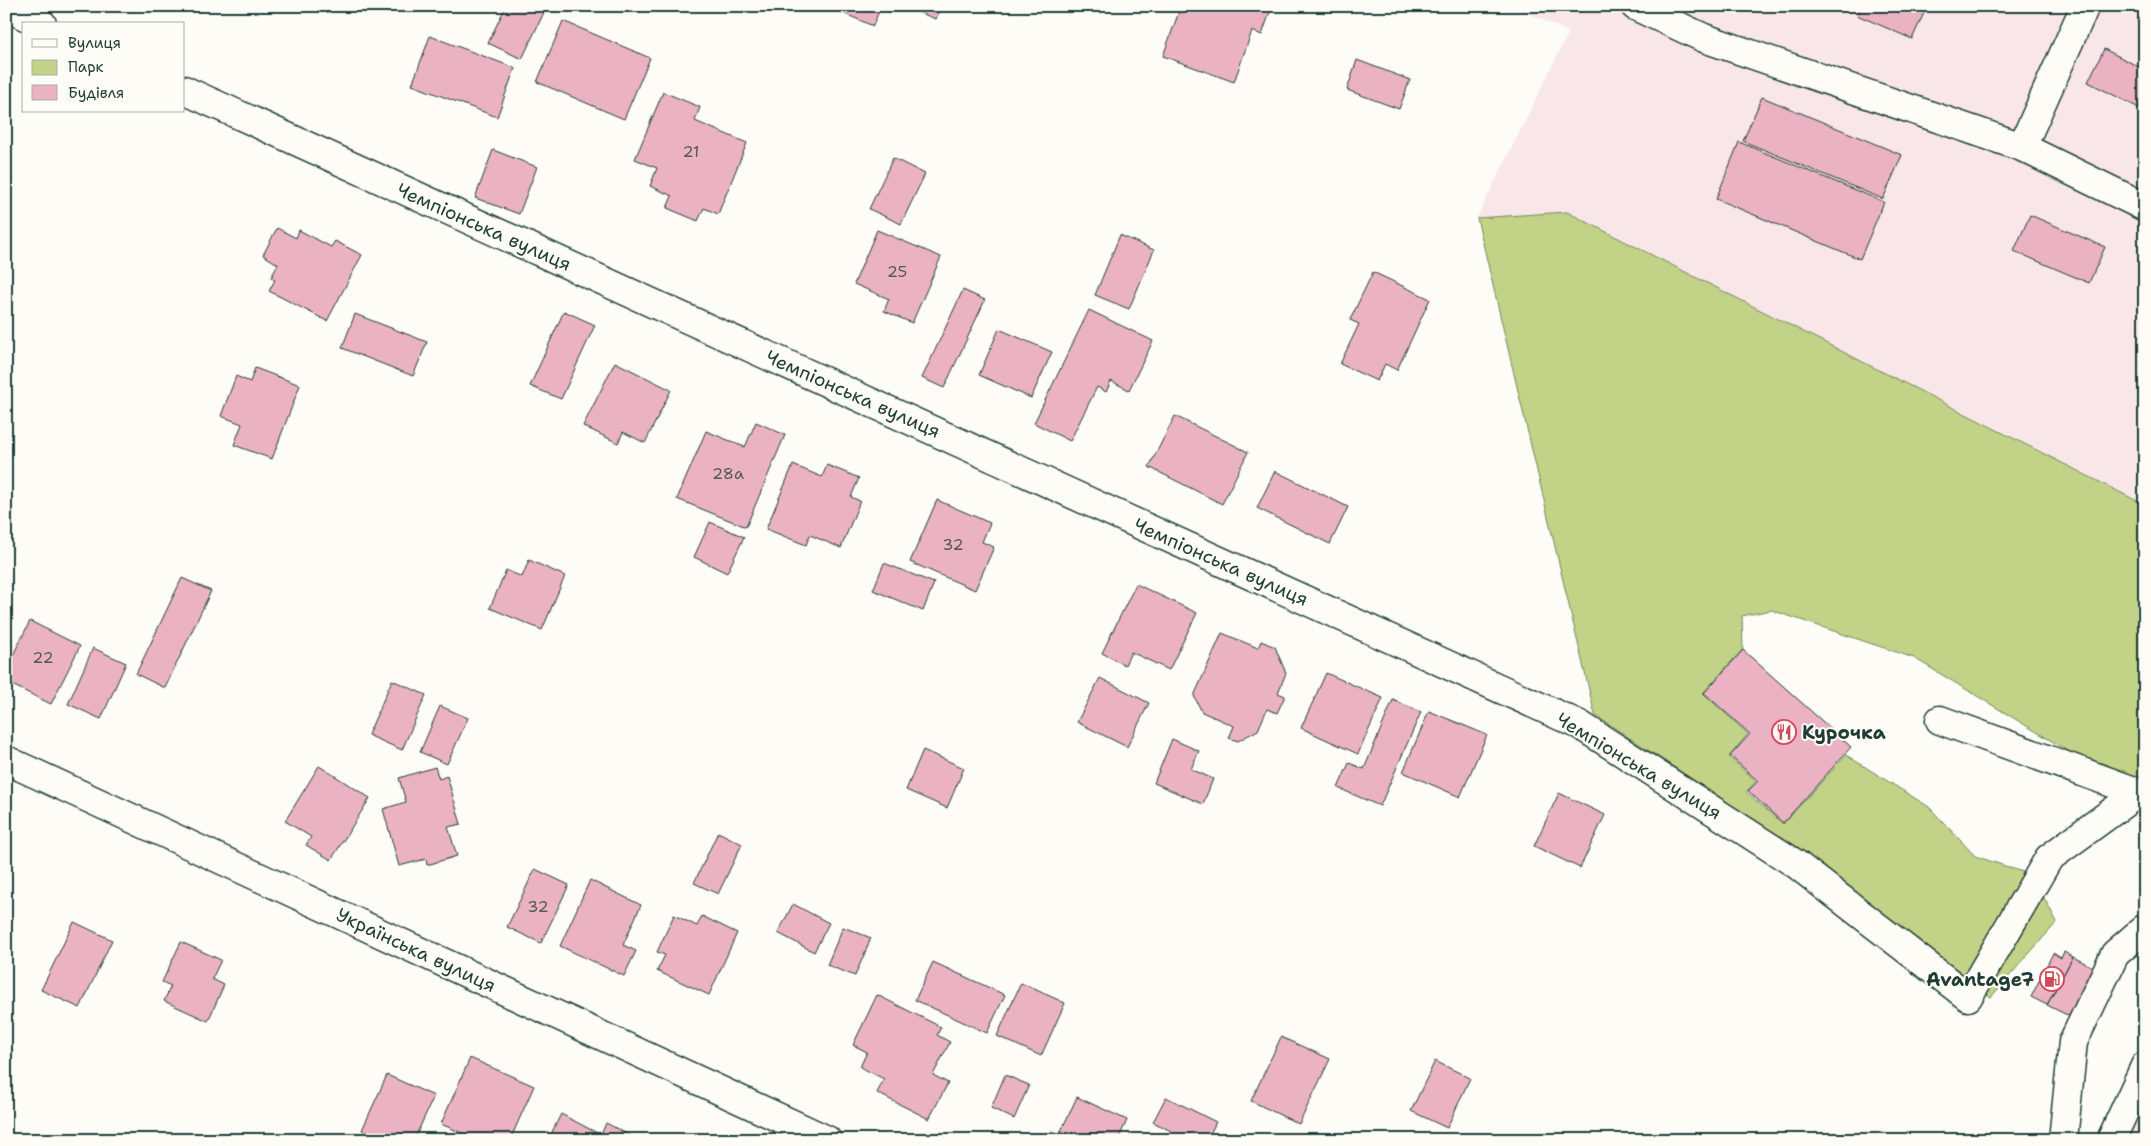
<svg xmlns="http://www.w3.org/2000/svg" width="2151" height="1146" viewBox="0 0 2151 1146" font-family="'Shantell Sans',sans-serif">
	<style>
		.built { fill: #f8e6e8 }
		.green { fill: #c2d287; stroke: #70885e }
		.building { fill: #ebb2c4; stroke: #1f3d34 }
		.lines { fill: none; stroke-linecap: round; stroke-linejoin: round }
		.minor-casing { stroke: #1f3d34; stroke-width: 31 }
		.highway-casing { stroke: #1f3d34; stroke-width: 31 }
		.minor { stroke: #fdfcf7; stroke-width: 28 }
		.highway { stroke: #fdfcf7; stroke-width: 28 }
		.labels { text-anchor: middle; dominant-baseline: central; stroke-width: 4; stroke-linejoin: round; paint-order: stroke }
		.number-label { font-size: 16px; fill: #525a58 }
		.street-label { font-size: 19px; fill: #1f3d34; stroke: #fdfcf7 }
		.poi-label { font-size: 19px; font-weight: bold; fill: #1f3d34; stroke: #fdfcf7; text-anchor: start }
	</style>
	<rect width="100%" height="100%" fill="#fdfcf7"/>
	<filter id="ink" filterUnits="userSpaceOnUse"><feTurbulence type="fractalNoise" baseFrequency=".02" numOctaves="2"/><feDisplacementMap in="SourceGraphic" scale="10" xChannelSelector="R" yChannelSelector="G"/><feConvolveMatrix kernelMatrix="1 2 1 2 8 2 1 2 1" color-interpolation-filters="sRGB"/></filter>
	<g filter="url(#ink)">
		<path class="built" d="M1512,6H2145V505L1567,212L1477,218L1569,32Z
			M2145,1066V1140H2111Z"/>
		<path class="green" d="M1567,212L2145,505V792L2138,793L1914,658L1771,610L1742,616L1743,649L1703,693L1748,734L1729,757L1756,781L1746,792L1783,824L1846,755L1929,807L1975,856L2032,875L2057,922L1991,997L1804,853L1595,715L1477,218Z"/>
		<path class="building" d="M496,6H547L522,59L488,43L504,10Z
			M827,6H881L873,26Z
			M902,6H941L936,19Z
			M1181,6H1272L1262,35L1252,31L1234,82L1163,56Z
			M1861,6H1915L1925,11L1912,39L1857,15Z
			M563,21L650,58L624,119L537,82Z
			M430,36L515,68L497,117L412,85Z
			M2104,49L2145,70V111L2088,82Z
			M1357,60L1410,80L1399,109L1347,90Z
			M663,92L700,107L695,121L747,143L718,214L704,208L698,221L667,208L672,196L650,186L657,168L635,159Z
			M1762,97L1902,155L1883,199L1743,141Z
			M1739,142L1884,202L1860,259L1716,199Z
			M493,150L537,167L519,214L475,198Z
			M893,158L925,174L901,224L869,209Z
			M2030,215L2105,247L2089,283L2014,251Z
			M277,228L296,238L299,230L331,247L335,241L362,255L327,321L269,291L275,280L271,278L278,264L263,255Z
			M877,230L941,257L912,323L884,311L889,299L854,284Z
			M1120,235L1154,250L1129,309L1095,295Z
			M1373,272L1430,299L1397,370L1385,364L1377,381L1340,364L1359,324L1350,320Z
			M963,290L985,300L944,388L922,378Z
			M1089,310L1153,341L1129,390L1111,381L1106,392L1097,387L1070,441L1034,423Z
			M564,311L595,325L561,399L530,386Z
			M355,314L427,342L413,376L342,348Z
			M999,329L1052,352L1031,398L979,375Z
			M615,362L671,390L645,443L623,432L618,443L583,426Z
			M255,368L300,385L272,459L234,445L242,424L221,416L236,376L250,382Z
			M1175,416L1248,452L1222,504L1149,467Z
			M756,422L785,435L746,527L677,499L706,431L745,447Z
			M793,465L822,477L827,465L859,478L851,497L860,501L841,548L810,535L806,545L766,529Z
			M1275,471L1348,507L1330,544L1257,508Z
			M937,500L990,523L982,542L994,547L975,590L910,562Z
			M710,522L744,537L727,573L694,557Z
			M529,560L565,576L542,630L490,608L506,570L522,577Z
			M884,563L934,583L923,611L873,590Z
			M182,578L211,591L165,688L136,674Z
			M1136,584L1197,613L1169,670L1131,652L1125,665L1102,653Z
			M30,621L80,646L51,704L6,682V669Z
			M1222,633L1258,648L1261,641L1275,647L1286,673L1278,693L1285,696L1277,713L1267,709L1258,730L1238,741L1229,738L1234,726L1202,712L1194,696Z
			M93,648L126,663L101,719L68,704Z
			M1743,650L1851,747L1783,823L1748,791L1758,781L1730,756L1750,734L1704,693Z
			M1326,673L1383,698L1358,754L1301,728Z
			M1100,678L1149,703L1127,747L1077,722Z
			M392,680L426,695L402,750L368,735Z
			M1393,700L1421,712L1380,806L1338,788L1349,763L1364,769Z
			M440,706L468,718L447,764L420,752Z
			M1429,711L1487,735L1460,797L1403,772Z
			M1172,739L1199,751L1191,769L1213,779L1203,804L1154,783Z
			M923,750L964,768L947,808L906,790Z
			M319,766L370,798L331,860L306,845L311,837L285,821Z
			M435,767L439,779L447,776L461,824L448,827L457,856L427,865L426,859L399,866L383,809L406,802L399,778Z
			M1559,793L1605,815L1580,868L1534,846Z
			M718,832L742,844L718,894L694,883Z
			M535,869L569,885L541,943L507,927Z
			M590,880L641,905L623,945L636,951L624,976L560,946Z
			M793,904L829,923L814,952L778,933Z
			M674,915L697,926L702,916L737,933L709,995L657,971L665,955L657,952Z
			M74,922L112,940L80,1008L41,990Z
			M843,927L871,938L855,976L827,965Z
			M181,942L221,960L212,979L224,985L208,1021L164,1001L171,986L162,982Z
			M2064,952L2073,957L2047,1005L2031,997L2053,953L2061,958Z
			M2073,957L2117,979L2093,1028L2047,1005Z
			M933,962L1005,995L987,1033L915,1000Z
			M1021,983L1065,1003L1041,1056L997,1036Z
			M877,995L941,1027L937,1035L950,1042L933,1075L948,1083L929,1119L877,1093L884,1079L860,1067L867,1052L853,1045Z
			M1281,1037L1330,1059L1299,1124L1251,1101Z
			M470,1058L534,1086L510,1140H478L441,1124Z
			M1435,1061L1470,1078L1447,1128L1411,1111Z
			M387,1075L434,1096L414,1140H384L362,1130Z
			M1005,1075L1029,1085L1014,1119L991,1108Z
			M1077,1097L1127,1120L1118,1140H1069L1070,1138L1060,1133Z
			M1166,1097L1216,1122L1207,1140H1167L1171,1131L1153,1122Z
			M561,1114L601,1135L606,1123L631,1136L629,1140H548Z"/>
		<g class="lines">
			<defs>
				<path id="minor" d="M1635,6L1704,38L2022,147L2145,207
					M6,7L42,24
					M184,90L1580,725L1796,864L1968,997L2049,858L2138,793
					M2022,147L2085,6
					M1940,720L2145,795
					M6,760L827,1140
					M2063,1140L2073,1042L2115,954L2145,928"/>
				<path id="highway" d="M2111,1140L2145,1066"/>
			</defs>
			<use href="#minor" class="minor-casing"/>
			<use href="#highway" class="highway-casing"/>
			<use href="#minor" class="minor"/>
			<use href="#highway" class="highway"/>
		</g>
	</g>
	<defs>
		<symbol id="restaurant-ring" viewBox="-11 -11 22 22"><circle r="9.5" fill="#fdfcf7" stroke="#d1495b" stroke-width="1.5"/><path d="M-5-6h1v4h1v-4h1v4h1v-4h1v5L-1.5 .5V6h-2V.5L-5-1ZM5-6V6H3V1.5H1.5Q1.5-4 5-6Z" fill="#d1495b"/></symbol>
		<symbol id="fuel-ring" viewBox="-11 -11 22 22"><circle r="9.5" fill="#fdfcf7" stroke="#d1495b" stroke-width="1.5"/><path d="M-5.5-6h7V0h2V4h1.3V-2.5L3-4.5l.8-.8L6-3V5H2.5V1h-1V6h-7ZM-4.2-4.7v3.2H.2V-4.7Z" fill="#d1495b"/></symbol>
	</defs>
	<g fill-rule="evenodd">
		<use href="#restaurant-ring" x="1770" y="718" width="28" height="28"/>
		<use href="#fuel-ring" x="2038" y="965" width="28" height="28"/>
	</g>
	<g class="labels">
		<g class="number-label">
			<text x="691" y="151">21</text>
			<text x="897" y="271">25</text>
			<text x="728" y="473">28а</text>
			<text x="953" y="544">32</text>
			<text x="43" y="657">22</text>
			<text x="538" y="906">32</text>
		</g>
		<g class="street-label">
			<text transform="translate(484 227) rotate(24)">Чемпіонська вулиця</text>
			<text transform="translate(853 394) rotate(24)">Чемпіонська вулиця</text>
			<text transform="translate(1221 562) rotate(24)">Чемпіонська вулиця</text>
			<text transform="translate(1639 766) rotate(31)">Чемпіонська вулиця</text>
			<text transform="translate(416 950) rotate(25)">Українська вулиця</text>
		</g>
		<g class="poi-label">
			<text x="1802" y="732">Курочка</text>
			<text x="2034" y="979" text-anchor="end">Avantage7</text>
		</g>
	</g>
	<rect width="2151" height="1146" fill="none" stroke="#fdfcf7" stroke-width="25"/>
	<rect x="12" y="12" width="2126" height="1121" fill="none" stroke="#1f3d34" stroke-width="2" filter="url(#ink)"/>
	<rect x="22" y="22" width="162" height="90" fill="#fdfcf7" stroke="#a4b0a9"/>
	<rect x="32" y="39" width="25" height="8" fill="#fdfcf7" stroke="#a4b0a9"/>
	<text x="68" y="48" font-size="15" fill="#1f3d34">Вулиця</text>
	<rect x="32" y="60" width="25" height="15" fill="#c2d287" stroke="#a4b0a9"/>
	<text x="68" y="72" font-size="15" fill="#1f3d34">Парк</text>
	<rect x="32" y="85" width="25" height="15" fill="#ebb2c4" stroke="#a4b0a9"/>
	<text x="68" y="98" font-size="15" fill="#1f3d34">Будівля</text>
</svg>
